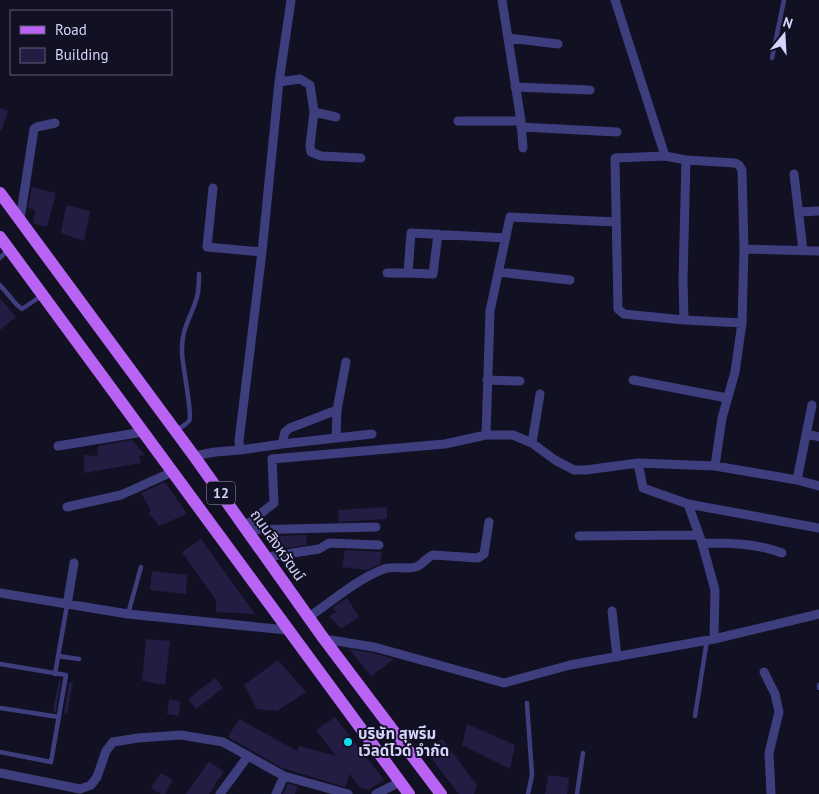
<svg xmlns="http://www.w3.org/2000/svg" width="819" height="794" viewBox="0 0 819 794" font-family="'PT Sans','Noto Sans Thai',sans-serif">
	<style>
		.building { fill: #231d43 }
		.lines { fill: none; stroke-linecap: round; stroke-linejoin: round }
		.lane { stroke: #3e3e7f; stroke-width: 4.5 }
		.street { stroke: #3e3e7f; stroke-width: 9 }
		.primary { stroke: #b963f5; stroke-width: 12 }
		.poi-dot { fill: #0fe0ed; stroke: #121023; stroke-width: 2 }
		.labels { text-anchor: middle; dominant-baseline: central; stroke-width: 4; stroke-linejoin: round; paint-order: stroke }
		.shield { fill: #121023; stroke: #9c99bb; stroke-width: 1 }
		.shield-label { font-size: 14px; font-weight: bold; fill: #d7d4fc }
		.street-label { font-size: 15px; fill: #d7d4fc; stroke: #121023 }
		.poi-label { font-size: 15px; font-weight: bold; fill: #d7d4fc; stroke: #121023; text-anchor: start }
	</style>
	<rect width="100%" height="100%" fill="#121023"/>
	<path class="building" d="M0,108L8,111L1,131H0Z
		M32,187L56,193L47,227L33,223L35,210L28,208Z
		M66,205L90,211L84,241L61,233Z
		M0,298L16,317L0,330Z
		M132,440L145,455L139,456L141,463L84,473V455L97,456L98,446Z
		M165,482L187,514L159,526L148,512L151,511L141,493Z
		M387,507V519L339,522L338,510Z
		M306,535L307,545L279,549L273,536Z
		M201,539L255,614L216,612V600L182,552Z
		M345,550L382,552L380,564L367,570L342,567Z
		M152,571L187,575L186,594L150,590Z
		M347,598L359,617L341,629L329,616L336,612L332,608Z
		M146,639L170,641L165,685L142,681Z
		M349,649L373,653L394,659L371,676Z
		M278,660L306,692L277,711L257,709L244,685Z
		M215,678L223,688L196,709L188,699Z
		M59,680L61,681L56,712L53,711Z
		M69,682L73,683L67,714L64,713Z
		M169,699L180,701L179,716L167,714Z
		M335,717L384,780L369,790L360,788L350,774L345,787L282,768L228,737L239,719L297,751L299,746L336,756L316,730Z
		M467,724L515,745L510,769L462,745Z
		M442,739L477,785L474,794H459L427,753Z
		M209,761L224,772L214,785L215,786L209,794H186Z
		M161,773L173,780L165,794H161L151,788Z
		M548,775L569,778L567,794H545Z
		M288,783L298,787L295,794H283Z"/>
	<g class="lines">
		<path class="lane" d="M772,58L784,0
			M0,258L8,250
			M0,285L17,305L22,309L41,296
			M177,430C181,427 187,424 189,421C193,416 182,364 182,352C181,328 191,318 197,297C199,290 199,282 199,274
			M128,614L141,567
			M58,656L79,659
			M0,664L66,675L51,762L0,752
			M55,674L67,605
			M819,688V685
			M527,703L532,775L528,794
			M0,708L59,717
			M695,716L707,640
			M577,794L583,753"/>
		<path class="street" d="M502,0L521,121L523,148
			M615,0L665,156L686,160L735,163L739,165L742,170L744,249L742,323L735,372L722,418L715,466
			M508,38L558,44
			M279,82L291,0
			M515,87L590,90
			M314,112L310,146L311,152L321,156L361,158
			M458,121H521
			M521,127L617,132
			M665,156L615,158L618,309L624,314L684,320L742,323
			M794,174L803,251
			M213,188L207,247L262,252
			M799,212L819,211
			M20,219L34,129L37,127L55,123
			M744,249L819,251
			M498,272L570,280
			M387,273H408L411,233L506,238
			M408,273L433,274L438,234
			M684,320L683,280L686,160
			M487,380L520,381
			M633,380L727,398
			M807,434L819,437
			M486,435L490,311L510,217L616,222
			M336,437L337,410
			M532,443L540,394
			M282,444L372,434
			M58,446L143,432
			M240,450L282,444L285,432L290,428L337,410L346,362
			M194,456L215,452L240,450L239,441L262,252L279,82L300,79L310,85L314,112L336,117
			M638,463L643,488L688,504L702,543L715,590L714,639
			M797,480L812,405
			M688,504L819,528
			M67,507L121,495L172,472
			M245,526L274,503L272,459L445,444L486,435H513L532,443L555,460L574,470H586L638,463L715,466L797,480L819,486
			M248,530L376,527
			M579,536L699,535
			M702,543C729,543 756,543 782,553
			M267,557L319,549L329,543L379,545
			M0,593L128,614L287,630
			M67,605L74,563
			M612,611L617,657
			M309,617C331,602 359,578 384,569C394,565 408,571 418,566C424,563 427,557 433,555L478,558L484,554L489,522
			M324,639L374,647L504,683L570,665L714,639L819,614
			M764,672L775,694L779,712L769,753L771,794
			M0,773L80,789L91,785L97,777L106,751L113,742L138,738L181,735L223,742L284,776L348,794
			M220,794L248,756
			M276,794L284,776
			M376,794L400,782"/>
		<path class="primary" d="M0,193L194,456L324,639L441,794
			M0,237L409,794"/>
	</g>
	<circle class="poi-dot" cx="348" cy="742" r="5"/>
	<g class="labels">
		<rect class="shield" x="207" y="481.5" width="28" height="23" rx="4"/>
		<g class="shield-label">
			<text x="221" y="493">12</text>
		</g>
		<g class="street-label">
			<text transform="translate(278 545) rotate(55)">ถนนสิงหวัฒน์</text>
		</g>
		<g class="poi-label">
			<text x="358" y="733">บริษัท สุพรีม<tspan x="358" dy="17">เวิลด์ไวด์ จำกัด</tspan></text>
		</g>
	</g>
	<rect x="10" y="10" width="162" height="65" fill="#121023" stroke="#615e7a"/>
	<rect x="20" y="26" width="25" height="8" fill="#b963f5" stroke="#615e7a"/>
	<text x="55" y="35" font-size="15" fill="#d7d4fc">Road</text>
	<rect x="20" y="48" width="25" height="15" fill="#231d43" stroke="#615e7a"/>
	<text x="55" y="60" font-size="15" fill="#d7d4fc">Building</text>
	<g transform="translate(784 35) rotate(18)" stroke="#121023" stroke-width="4" paint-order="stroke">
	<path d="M0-4L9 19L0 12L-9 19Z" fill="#d7d4fc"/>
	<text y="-8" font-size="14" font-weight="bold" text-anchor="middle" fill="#d7d4fc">N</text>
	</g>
</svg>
